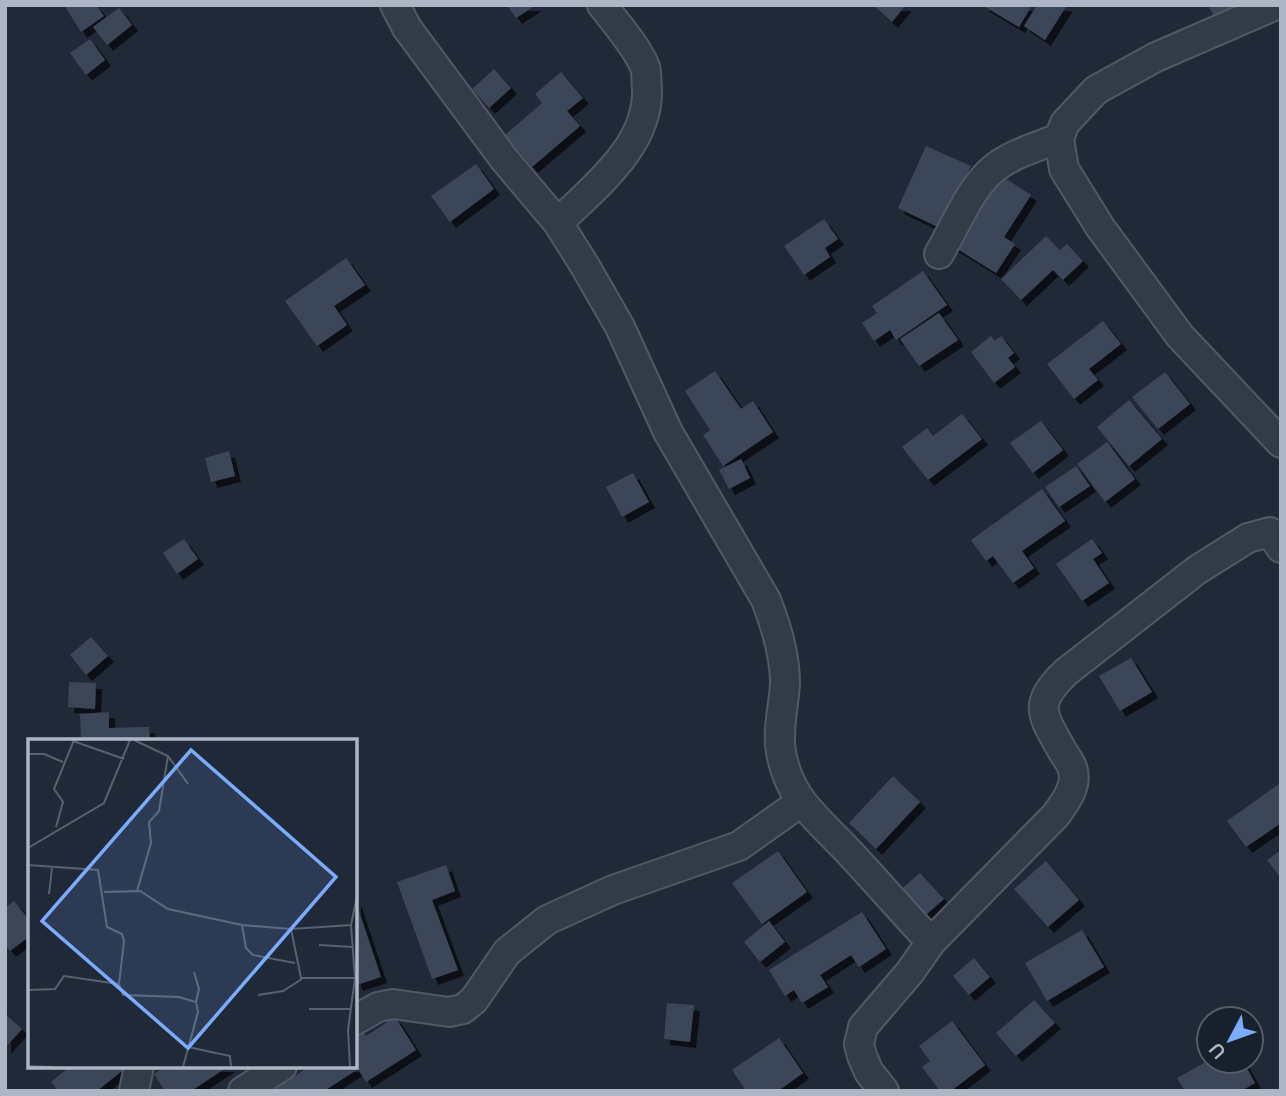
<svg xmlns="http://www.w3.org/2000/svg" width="1286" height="1096" viewBox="0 0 1286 1096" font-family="'Nunito Sans',sans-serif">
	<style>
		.building { fill: #3b4758; filter: url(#shadow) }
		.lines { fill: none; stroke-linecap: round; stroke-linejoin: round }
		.minor-casing { stroke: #505966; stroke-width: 32 }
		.minor { stroke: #333b48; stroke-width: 28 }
		.inset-road { fill: none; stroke: #586170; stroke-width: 2 }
		.view { fill: #7babfb; fill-opacity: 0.15; stroke: #7babfb; stroke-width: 3.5 }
		.inset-edge { fill: none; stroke: #adb6c5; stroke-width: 3.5 }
	</style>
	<defs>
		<filter id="shadow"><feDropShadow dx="6" dy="6" stdDeviation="0" flood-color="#0009"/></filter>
	</defs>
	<rect width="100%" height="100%" fill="#1f2937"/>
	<path class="building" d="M64,5H96L104,16L81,32Z
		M507,5H536L516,18Z
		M873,5H906L892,22Z
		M982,5H1032L1019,27Z
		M1037,5H1067L1045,40L1024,26Z
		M1208,5H1239L1215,18Z
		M119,8L132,25L107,45L93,27Z
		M90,39L105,60L86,75L70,53Z
		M494,69L511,88L489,108L472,89Z
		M561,72L583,98L567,111L580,126L532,167L505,135L542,103L535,94Z
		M926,146L971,166L942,229L898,208Z
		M476,164L494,189L450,222L431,196Z
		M997,173L1031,195L1004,237L1015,244L996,273L951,245Z
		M824,219L838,239L825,248L830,257L804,275L784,246Z
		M1046,236L1060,250L1067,244L1083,261L1063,280L1053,270L1021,300L1001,279Z
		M346,258L365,285L334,306L347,325L317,346L285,301Z
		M923,271L947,305L896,340L890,330L874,341L862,323L877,313L872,306Z
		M939,313L958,340L919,366L900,339Z
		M1103,321L1121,344L1089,369L1098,380L1074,399L1047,364Z
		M991,336L995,341L1001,336L1014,353L1008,358L1015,367L994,383L971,352Z
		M715,371L741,409L753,401L773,432L723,466L703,435L710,430L685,391Z
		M1165,372L1190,404L1158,429L1132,397Z
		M1129,400L1162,439L1129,466L1097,427Z
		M962,414L982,439L928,480L902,447L927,428L933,436Z
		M1041,421L1063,450L1033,473L1010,443Z
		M1107,442L1135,479L1105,502L1077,464Z
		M229,451L235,476L211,482L205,458Z
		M741,459L750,478L729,489L719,470Z
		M1076,466L1090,486L1059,507L1045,487Z
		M633,473L649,502L622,517L606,487Z
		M1042,489L1065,521L1022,551L1034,568L1013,583L993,556L986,561L971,540Z
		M184,539L198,559L177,574L163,553Z
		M1092,539L1102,553L1093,559L1109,583L1082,601L1056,564Z
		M91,637L108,656L86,675L70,655Z
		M1131,658L1152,692L1120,711L1099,676Z
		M69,682L96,683L95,709L68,707Z
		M109,712V728L149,727L150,741H81L80,714Z
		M893,776L920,802L876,849L849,823Z
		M1279,784L1281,787V823L1246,847L1227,821Z
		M1281,850V878L1267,860Z
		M778,851L807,892L762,924L732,883Z
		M1046,861L1079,900L1048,927L1014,889Z
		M446,865L455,891L432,900L458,970L432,979L397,882Z
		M920,873L944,899L921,919L898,892Z
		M355,899L381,977L357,985L355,981Z
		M14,901L30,921V936L10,951L5,945V908Z
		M862,912L886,949L859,967L851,955L820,975L828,987L802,1003L794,990L785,996L769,970Z
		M769,921L785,942L760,962L744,942Z
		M1082,930L1104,967L1047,1001L1025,963Z
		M974,958L990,977L969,995L953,976Z
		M1034,1000L1055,1023L1016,1056L996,1033Z
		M667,1003L694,1005L690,1042L664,1039Z
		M5,1014L22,1029L5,1048Z
		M395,1017L416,1050L366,1082L358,1069L324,1091H272L310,1066H355V1037L363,1032L366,1036Z
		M952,1021L985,1065L951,1091H940L922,1067L930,1061L919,1046Z
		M779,1038L803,1073L778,1091H746L732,1070Z
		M1208,1061H1243L1255,1083L1241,1091H1185L1177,1078Z
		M71,1066H120L123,1070L97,1091H58L51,1082Z
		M166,1066H229L191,1091H165L154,1074Z"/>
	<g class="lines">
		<defs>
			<path id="minor" d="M395,5L407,28L504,159L558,223L585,266L620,327L668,432L766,600C776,626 785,654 785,683C784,706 777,729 781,752C789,799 817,818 848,851C876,881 903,912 931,942
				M1276,5L1156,57L1096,90L1065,123L1059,138L1064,169L1100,227L1180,336L1281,443
				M558,223C594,187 649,146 647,89C646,82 647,73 645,67C637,47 616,23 602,5
				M939,254C955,227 968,192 991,171C1008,155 1037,147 1059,138
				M355,1020L378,1007L393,1004L449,1012L463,1009L474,1000L507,952L547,920L613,890L739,846L801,802
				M134,1091L139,1066
				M243,1091L282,1066
				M884,1091L869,1072L862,1056L859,1044L863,1027L910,972L931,942L1056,815C1065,802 1077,787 1073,771C1072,764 1066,757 1063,752C1042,714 1032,705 1066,672L1197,570L1248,538L1270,532L1281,548"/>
		</defs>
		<use href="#minor" class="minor-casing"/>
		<use href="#minor" class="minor"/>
	</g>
	<g transform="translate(28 739)">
		<rect width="329" height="329" fill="#1f2937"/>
		<path class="inset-road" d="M106,1L140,17L160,45M45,2L96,20M0,15H16L35,23M28,88L35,63L26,50L46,1M0,109L76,64L102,1M0,126L70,131L79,188L94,195L96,202L91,245L36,237L27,250L0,251M109,152L123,104L121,83L131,72L140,17M76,153L112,152L140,170L214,186L263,190L323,186M21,155L24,129M214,186L218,209L225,216L267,224M263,190L273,239H327M291,206L324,208M166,233L171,250L168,263M91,245L95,256L151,258L168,263L170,273L155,328M230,256L255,252L274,240M281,270H323M160,308L202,317L203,328M0,327L25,328M322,328L320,291L327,239L323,186L329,157"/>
		<path class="view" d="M163,11L308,138L160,309L14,182Z"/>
		<rect width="329" height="329" class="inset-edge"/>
	</g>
	<rect width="1286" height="1096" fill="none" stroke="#adb6c5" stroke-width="14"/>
	<g transform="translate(1230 1040) rotate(229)"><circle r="33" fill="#18202c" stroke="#545c69" stroke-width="2"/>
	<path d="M0-5L12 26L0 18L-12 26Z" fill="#7babfb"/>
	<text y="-10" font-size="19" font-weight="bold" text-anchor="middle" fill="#adb6c5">U</text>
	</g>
</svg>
